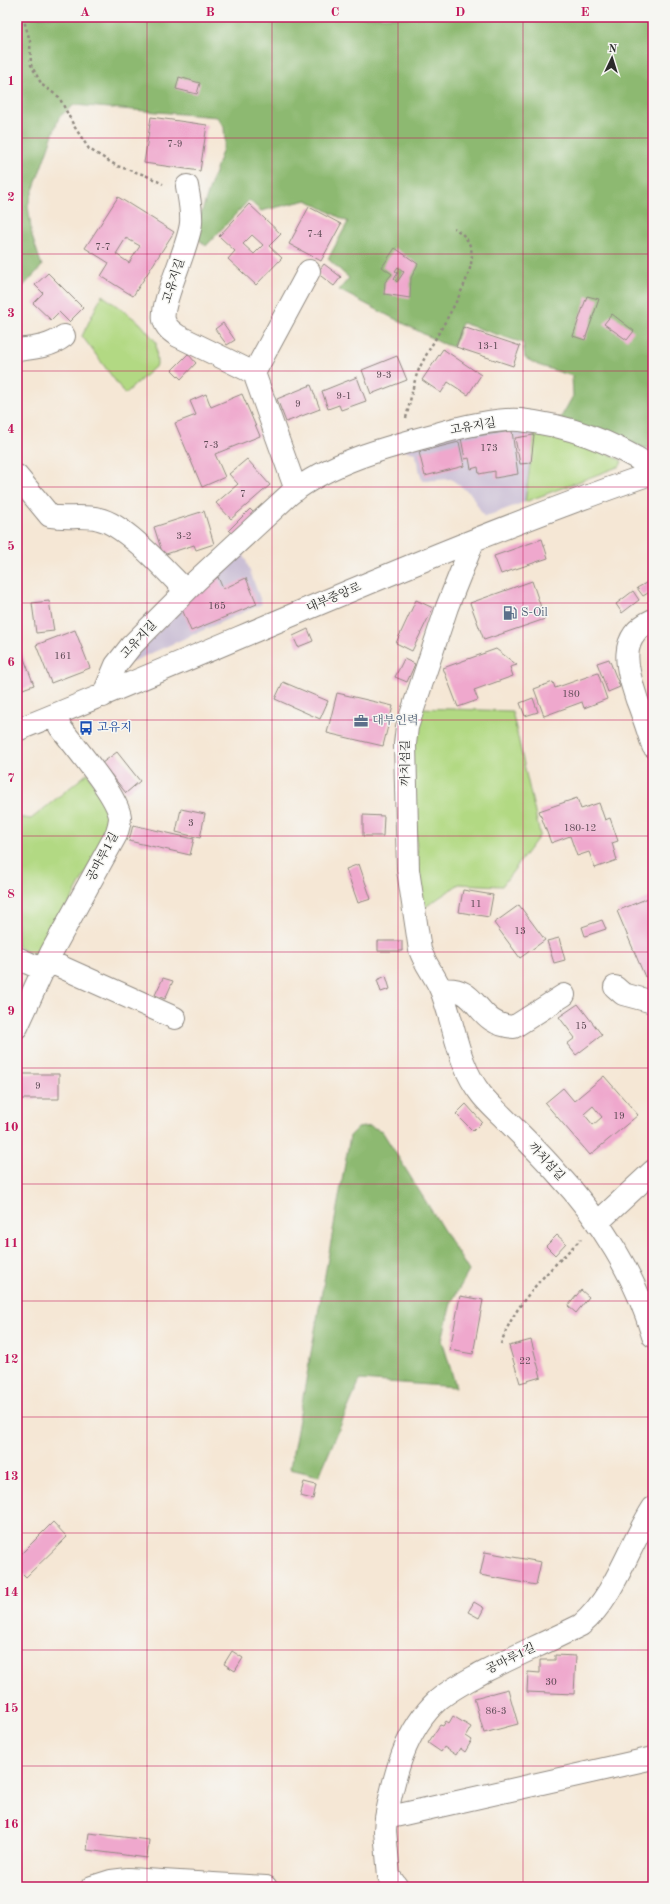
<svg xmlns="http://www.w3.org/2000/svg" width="670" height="1904" viewBox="0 0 670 1904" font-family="'Old Standard TT','Noto Serif KR',serif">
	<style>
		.industrial { fill: #cbbfd5 }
		.green { fill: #b2d983; stroke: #6e8257 }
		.forest { fill: #8db971; stroke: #5c724e }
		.building { fill: #efa8cd; fill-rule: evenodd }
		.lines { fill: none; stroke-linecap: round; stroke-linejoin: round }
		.minor-casing { stroke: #908980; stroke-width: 24 }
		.path { stroke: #908980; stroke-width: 2.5; stroke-dasharray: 3 3; stroke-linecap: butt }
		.minor { stroke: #fff; stroke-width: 22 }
		.grid { fill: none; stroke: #c2185b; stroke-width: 1; stroke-opacity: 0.55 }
		.labels { text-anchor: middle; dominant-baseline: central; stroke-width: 3; stroke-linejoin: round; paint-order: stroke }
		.number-label { font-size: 10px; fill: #5c4a54 }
		.street-label { font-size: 12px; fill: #2b2b2b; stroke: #f6f6f2 }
		.service-label { font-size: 12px; fill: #4e5e75; stroke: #f6f6f2; text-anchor: start }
		.transit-label { font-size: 12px; fill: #164399; stroke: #f6f6f2; text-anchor: start }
		.neatline { fill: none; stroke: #c2185b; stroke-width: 1.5 }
		.grid-label { font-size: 13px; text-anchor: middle; font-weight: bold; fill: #c2185b }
	</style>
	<rect width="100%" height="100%" fill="#f6f6f2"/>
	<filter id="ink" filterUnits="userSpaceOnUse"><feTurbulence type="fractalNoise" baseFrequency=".025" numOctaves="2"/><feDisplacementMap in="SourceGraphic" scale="8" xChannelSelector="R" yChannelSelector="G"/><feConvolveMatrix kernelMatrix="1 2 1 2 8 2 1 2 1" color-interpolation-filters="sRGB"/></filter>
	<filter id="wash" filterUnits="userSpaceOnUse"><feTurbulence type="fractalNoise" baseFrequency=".012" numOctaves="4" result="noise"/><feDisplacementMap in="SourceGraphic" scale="16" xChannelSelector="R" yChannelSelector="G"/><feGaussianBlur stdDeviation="0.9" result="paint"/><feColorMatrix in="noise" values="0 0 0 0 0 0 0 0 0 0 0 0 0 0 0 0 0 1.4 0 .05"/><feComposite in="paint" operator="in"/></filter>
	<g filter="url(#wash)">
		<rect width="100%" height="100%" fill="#f5e7d5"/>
		<path class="industrial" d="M535,427L525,502L484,517L471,494L451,479L422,481L415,453L397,449L455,432Z
			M241,547L262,604L127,664Z"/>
		<path class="green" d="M102,295L140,323L156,342L157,365L125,394L82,336Z
			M535,427L577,437L622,461L620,466L525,502Z
			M420,708L512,711L540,835L502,886L459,884L421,910L411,761Z
			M88,773L113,821L41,957L17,946V817L31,819Z"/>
		<path class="forest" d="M17,17H653V450L632,444L560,419L573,396L572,376L538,365L525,358L523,343L462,323L453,347L441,343L339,290L349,278L328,259L348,222L307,200L261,211L249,200L206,246L194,235L225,142L224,127L217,117L74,105L59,117L28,205L32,236L42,266L17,293Z
			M370,1126L382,1131L469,1271L451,1303L442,1340L456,1387L360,1380L319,1476L290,1469L350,1136L358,1128Z"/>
		<g id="blocks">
			<path class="building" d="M179,77L200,83L197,94L176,89Z
				M151,117L207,125L200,171L144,163Z
				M118,197L174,232L133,296L101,276L109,263L85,248ZM126,238L140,246L129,263L116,254Z
				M249,204L281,234L269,246L282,258L256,285L228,259L235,251L219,236ZM252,235L263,245L254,254L243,244Z
				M309,207L341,224L321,261L289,244Z
				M395,248L418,264L411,278L410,298L384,294L385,282L392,274L382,267ZM398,267L404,272L397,282L394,279L398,273L395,271Z
				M324,264L341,277L334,286L317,273Z
				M48,273L83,308L69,322L59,312L51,320L33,303L43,293L35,285Z
				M587,296L599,299L585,340L573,336Z
				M612,314L634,331L627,340L604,324Z
				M223,323L235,340L227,345L215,329Z
				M463,327L520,346L513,366L456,347Z
				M443,349L481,375L468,395L448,382L441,393L422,380Z
				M188,354L196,363L181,379L172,370Z
				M397,356L407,380L371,394L362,370Z
				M357,377L366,401L341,410L339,405L328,409L322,391Z
				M311,385L320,409L286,422L277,399Z
				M206,394L211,407L242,394L260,436L215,454L225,477L202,487L175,423L196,415L190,401Z
				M512,431L518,474L495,478V471L479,474L478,467L471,469L469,458L465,459L461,438Z
				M534,435L531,463L520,464L515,438Z
				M459,442L464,466L425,476L419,452Z
				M247,459L270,485L231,519L216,503L238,484L229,474Z
				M250,509L257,516L236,537L229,530Z
				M204,511L214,544L196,550L194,545L163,555L154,527Z
				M542,539L548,558L501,574L494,556Z
				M218,577L223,589L246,578L257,604L191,631L182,609L193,595Z
				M653,579V590L643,596L637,588Z
				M532,581L545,619L484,640L470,603Z
				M633,591L639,600L622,613L616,604Z
				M416,600L433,608L412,651L396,643Z
				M49,601L54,631L36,633L32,603Z
				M308,629L313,641L298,647L293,636Z
				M75,630L90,668L51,683L36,645Z
				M17,640L34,685L17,691Z
				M496,649L517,665L510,667L513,676L474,690L478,700L458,707L443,668Z
				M404,659L415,664L407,682L395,677Z
				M609,659L620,687L608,692L597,663Z
				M598,673L607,699L584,708L582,702L544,716L534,689L553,682L555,688Z
				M283,682L328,701L320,719L275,699Z
				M337,693L393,706L383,746L327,733Z
				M533,698L538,712L525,716L520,703Z
				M117,752L140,781L126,793L102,763Z
				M577,798L581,809L599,803L605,820L610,818L618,841L612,843L617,860L595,868L589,852L577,856L570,836L551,843L539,811Z
				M181,809L205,814L200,838L176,832Z
				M363,815L384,816L383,836H363Z
				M133,825L194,839L190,855L129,841Z
				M359,864L371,899L358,903L346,869Z
				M463,890L493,895L489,917L459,912Z
				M653,896V974L645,977L617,911Z
				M519,905L545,940L520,958L494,923Z
				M602,920L606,929L585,936L582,927Z
				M559,938L565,960L554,963L547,941Z
				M378,941H402V951H378Z
				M386,976L390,989L381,992L377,980Z
				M163,978L173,981L165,999L155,995Z
				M578,1004L602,1035L576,1055L567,1044L575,1038L559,1017Z
				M17,1074H59V1099H17Z
				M604,1076L638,1115L590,1155L545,1103L563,1088L574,1101ZM593,1106L602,1117L593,1125L584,1114Z
				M466,1104L482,1122L473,1131L456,1114Z
				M557,1235L566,1243L555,1255L546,1246Z
				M581,1290L589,1297L576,1313L568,1306Z
				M460,1296L483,1300L473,1354L450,1350Z
				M531,1340L541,1377L520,1383L509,1346Z
				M304,1482L316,1485L313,1499L300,1496Z
				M53,1522L67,1537L26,1577L17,1568V1558Z
				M485,1552L541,1562L536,1585L480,1575Z
				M474,1602L484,1608L479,1618L468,1612Z
				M232,1651L243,1658L235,1671L224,1664Z
				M555,1655L576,1656L574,1694L527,1692L528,1672L540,1673V1660H555Z
				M508,1689L518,1724L484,1733L474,1698Z
				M453,1716L471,1727L466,1736L472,1740L465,1752L460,1748L456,1755L444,1747L441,1752L428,1743L440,1725L443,1726L446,1721L449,1723Z
				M89,1833L149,1840L147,1858L87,1850Z"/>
		</g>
	</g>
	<g filter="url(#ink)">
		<use href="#blocks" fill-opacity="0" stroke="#908980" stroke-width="1"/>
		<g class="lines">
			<defs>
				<path id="minor" d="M187,186C189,198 192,210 191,223C189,247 160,303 164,320C166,328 172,332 178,336L254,373L296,490
					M17,350C34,348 50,347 64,336
					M254,373L309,271
					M17,476L50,516C66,519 84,515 99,519C126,525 166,571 186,591
					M473,542L447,607L407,727L405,744L408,870L420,950C425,964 435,976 441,990C455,1025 457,1064 481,1094C487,1102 495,1109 502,1116C521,1135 540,1153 557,1173C600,1219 636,1276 653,1336
					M653,620C616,637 627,669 637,700C643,715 648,731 653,746
					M103,696L116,665L131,646L196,581L290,494C331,462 384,448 433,435C457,428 494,418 520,420C567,425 613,442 653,468
					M17,730C229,645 437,548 653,473
					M17,958L44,970
					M48,961L175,1018
					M615,987L623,994L653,1002
					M441,990C480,984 474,1025 514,1027L564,995
					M17,1027L51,953L116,835C118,829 120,823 120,817C117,795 75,747 60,727L54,716
					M597,1223L653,1171
					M386,1818C394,1776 405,1730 438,1700C452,1688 469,1680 485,1671C517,1655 549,1641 581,1625C616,1595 628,1547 653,1508
					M92,1887L111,1881L128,1879L266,1887
					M397,1887L389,1876L385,1831L386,1818L653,1758"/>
			</defs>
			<use href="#minor" class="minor-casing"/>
			<path class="path" d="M23,17L30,41L31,65L42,85L59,97L74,126L89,149L117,166L145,175L163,184
				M406,418C410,404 412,388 417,374C428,345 479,277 471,249C468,238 463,234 454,228
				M501,1344C514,1302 551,1269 581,1239"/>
			<use href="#minor" class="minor"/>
		</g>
	</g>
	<path class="grid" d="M147,17V1887M272,17V1887M398,17V1887M523,17V1887M17,138H653M17,254H653M17,371H653M17,487H653M17,603H653M17,720H653M17,836H653M17,952H653M17,1068H653M17,1184H653M17,1301H653M17,1417H653M17,1533H653M17,1650H653M17,1766H653"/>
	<defs>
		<symbol id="fuel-bare" viewBox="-9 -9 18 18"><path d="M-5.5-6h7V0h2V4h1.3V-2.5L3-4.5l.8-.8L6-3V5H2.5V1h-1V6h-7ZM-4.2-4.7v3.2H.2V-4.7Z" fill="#5c6f8a" stroke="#f6f6f2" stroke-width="2.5" paint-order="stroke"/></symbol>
		<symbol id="office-bare" viewBox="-9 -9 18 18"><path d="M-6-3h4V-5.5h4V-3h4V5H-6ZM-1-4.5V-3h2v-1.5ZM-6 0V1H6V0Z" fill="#5c6f8a" stroke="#f6f6f2" stroke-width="2.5" paint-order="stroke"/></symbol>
		<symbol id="bus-bare" viewBox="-9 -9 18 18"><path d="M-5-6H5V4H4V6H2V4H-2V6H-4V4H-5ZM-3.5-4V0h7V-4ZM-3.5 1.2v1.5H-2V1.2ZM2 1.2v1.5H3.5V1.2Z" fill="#1a4fb4" stroke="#f6f6f2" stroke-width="2.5" paint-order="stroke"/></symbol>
	</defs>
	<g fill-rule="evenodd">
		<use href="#fuel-bare" x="500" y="603" width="20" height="20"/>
		<use href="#office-bare" x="351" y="711" width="20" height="20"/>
		<use href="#bus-bare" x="76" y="718" width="20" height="20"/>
	</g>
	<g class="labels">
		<g class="number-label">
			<text x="175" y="144">7-9</text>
			<text x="315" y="234">7-4</text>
			<text x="103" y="247">7-7</text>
			<text x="488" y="346">13-1</text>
			<text x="384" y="375">9-3</text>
			<text x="344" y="396">9-1</text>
			<text x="298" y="404">9</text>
			<text x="211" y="445">7-3</text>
			<text x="489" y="448">173</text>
			<text x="243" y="494">7</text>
			<text x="184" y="536">3-2</text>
			<text x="217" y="606">165</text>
			<text x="63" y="656">161</text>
			<text x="571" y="694">180</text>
			<text x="191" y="823">3</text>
			<text x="580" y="828">180-12</text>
			<text x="476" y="904">11</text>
			<text x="520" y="931">13</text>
			<text x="581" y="1026">15</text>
			<text x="38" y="1086">9</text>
			<text x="619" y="1116">19</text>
			<text x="525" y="1361">22</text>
			<text x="551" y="1682">30</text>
			<text x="496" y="1711">86-3</text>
		</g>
		<g class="street-label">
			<text transform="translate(174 281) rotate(-72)">고유지길</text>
			<text transform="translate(473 427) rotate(-10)">고유지길</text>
			<text transform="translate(334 598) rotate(-23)">대부중앙로</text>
			<text transform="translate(139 640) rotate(-47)">고유지길</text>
			<text transform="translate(406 763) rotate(-90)">까치섬길</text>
			<text transform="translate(103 857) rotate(-62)">공마루1길</text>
			<text transform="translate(546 1162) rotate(47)">까치섬길</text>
			<text transform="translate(511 1659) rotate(-26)">공마루1길</text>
		</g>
		<g class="service-label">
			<text x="521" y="613">S-Oil</text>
			<text x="372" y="721">대부인력</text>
		</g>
		<g class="transit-label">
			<text x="97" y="728">고유지</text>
		</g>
	</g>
	<rect width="670" height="1904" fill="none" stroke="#f6f6f2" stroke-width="44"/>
	<g transform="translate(612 58) rotate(4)" stroke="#f6f6f2" stroke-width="3" paint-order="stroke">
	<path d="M0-3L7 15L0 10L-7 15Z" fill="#2b2b2b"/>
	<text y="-6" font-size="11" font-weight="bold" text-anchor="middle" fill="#2b2b2b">N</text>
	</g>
	<rect x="22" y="22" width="626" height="1860" class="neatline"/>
	<g class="grid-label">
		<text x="85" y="16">A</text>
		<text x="210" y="16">B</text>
		<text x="335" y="16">C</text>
		<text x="460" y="16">D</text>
		<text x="585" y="16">E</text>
		<text x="11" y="85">1</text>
		<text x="11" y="201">2</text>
		<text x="11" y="317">3</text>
		<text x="11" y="433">4</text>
		<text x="11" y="550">5</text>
		<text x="11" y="666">6</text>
		<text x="11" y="782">7</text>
		<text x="11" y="898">8</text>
		<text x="11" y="1015">9</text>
		<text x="11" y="1131">10</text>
		<text x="11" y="1247">11</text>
		<text x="11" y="1363">12</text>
		<text x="11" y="1480">13</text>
		<text x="11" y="1596">14</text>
		<text x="11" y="1712">15</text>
		<text x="11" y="1828">16</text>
	</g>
</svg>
